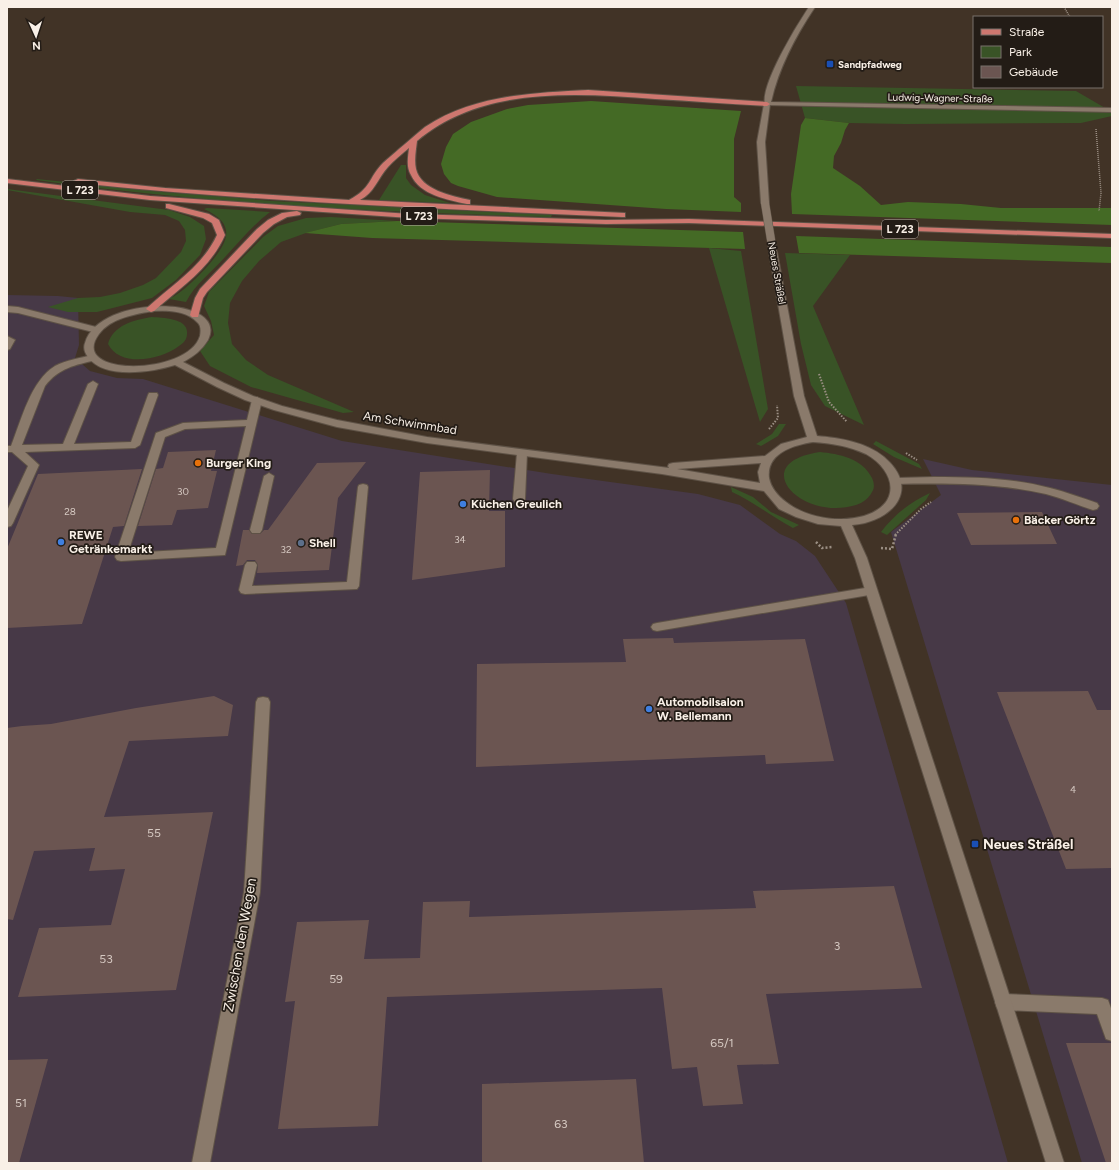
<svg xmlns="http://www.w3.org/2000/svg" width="1119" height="1170" viewBox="0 0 1119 1170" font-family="Figtree,sans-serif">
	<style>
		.commercial { fill: #473947 }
		.green { fill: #395326 }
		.forest { fill: #446a25 }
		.building { fill: #6b5551 }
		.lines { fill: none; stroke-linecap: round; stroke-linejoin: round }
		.service-casing { stroke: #5e5246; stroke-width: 2 }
		.minor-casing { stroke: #5e5246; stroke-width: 2 }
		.tertiary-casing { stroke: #5e5246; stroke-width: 2 }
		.primary-casing { stroke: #5e5246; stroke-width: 2 }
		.path-far2 { stroke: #9b8f84; stroke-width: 1.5; stroke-dasharray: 1 1; stroke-linecap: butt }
		.path-far1 { stroke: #9b8f84; stroke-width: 2; stroke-dasharray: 1.5 1.5; stroke-linecap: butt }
		.path { stroke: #9b8f84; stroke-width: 2.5; stroke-dasharray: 2 2; stroke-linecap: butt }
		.service { fill: #8a7a6b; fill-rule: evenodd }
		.minor { fill: #8a7a6b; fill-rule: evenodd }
		.tertiary { fill: #8a7a6b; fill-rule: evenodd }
		.primary { fill: #ce776f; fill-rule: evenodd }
		.tertiary-bridge-casing { stroke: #5e5246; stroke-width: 9; stroke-linecap: butt }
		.tertiary-bridge { stroke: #8a7a6b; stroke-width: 8 }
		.transit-dot { fill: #1a4fb4; stroke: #231c16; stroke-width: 1.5 }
		.food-dot { fill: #e8710a; stroke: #231c16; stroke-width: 1.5 }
		.shop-dot { fill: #3f7fe0; stroke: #231c16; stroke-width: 1.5 }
		.service-dot { fill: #5c6f8a; stroke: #231c16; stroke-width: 1.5 }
		.labels { text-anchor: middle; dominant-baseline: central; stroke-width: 3.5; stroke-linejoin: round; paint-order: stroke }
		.far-poi-label { font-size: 10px; font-weight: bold; fill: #f9f0e7; stroke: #231c16; text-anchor: start }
		.far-street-label { font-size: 10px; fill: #f9f0e7; stroke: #231c16 }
		.number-label { font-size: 10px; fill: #d6c9c2 }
		.shield { fill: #231c16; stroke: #b9b0a8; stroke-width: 1 }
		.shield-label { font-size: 11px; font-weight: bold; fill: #f9f0e7 }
		.street-label { font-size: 12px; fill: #f9f0e7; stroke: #231c16 }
		.poi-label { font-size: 12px; font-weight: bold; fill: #f9f0e7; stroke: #231c16; text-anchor: start }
		.near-number-label { font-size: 12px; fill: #d6c9c2 }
		.near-poi-label { font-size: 14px; font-weight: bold; fill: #f9f0e7; stroke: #231c16; text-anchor: start }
		.near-street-label { font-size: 14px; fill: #f9f0e7; stroke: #231c16 }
	</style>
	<rect width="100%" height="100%" fill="#413326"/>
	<path class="commercial" d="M7,295L58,296L78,298L79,345L75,358L90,371L117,378L143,379L342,441L552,474L698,494L740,505L780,534L796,541L815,556L846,603L1008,1163H7Z
		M923,459L972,470L1112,485V1163H1082L891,532L941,495Z"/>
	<path class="green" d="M796,86L1076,91L1112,112V116L1081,123L905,124L849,123L805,118Z
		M401,165H406V178L411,185L425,195L450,203L379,200Z
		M37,179L162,192L273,201L552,215L551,217C379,212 207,204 36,180Z
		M7,189L169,210L190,217L204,226L206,239L200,255L176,280L152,298L97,312H68L48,307L78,298L100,297L120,293L143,285L156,278L181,252L186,241L185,230L179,221L165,215L130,212L7,190Z
		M207,208L270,212C253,225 241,240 226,256C213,271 195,284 186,302L169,299C184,291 193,281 205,269C225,246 241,226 204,209Z
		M331,217L397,221L341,224L306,233L281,242L259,261L242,281L230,303L228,323L232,344L246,360L268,375L354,412L343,413L251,387L210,366L200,351L214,335L211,321L204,306L209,292L263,237L278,226L306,218Z
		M709,248L741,251L768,409L760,422Z
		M785,253L850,255L813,306L864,425L825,406L811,385L801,344Z
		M152,317C163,318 189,318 187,334C187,339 184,343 179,346C161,360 120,368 108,344C113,325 134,320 152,317Z
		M779,424H786L778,436L761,446L756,444L772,434Z
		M876,441L919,464L922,469L894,457L873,444Z
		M820,452C839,454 862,458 872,478C874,482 875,488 872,492C869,498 863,503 856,505C802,522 745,463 820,452Z
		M731,487L753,497L771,512L799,525L793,528C772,517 754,502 732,492Z
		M930,493L926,500L887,535L881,532C894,515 910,502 930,493Z"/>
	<path class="forest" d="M591,101L741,111L734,139V197L741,203V212L666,209L497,197L458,186L451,183L444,174L441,164L446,147L453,134L471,122L507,109L528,105Z
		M805,118L849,123L845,130L841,143L834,156L833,168L860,186L881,205L908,202L961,204L1001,208H1112V225L792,214L791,194L801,125Z
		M397,221L743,232L745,249L372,238L305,233L341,224Z
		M796,236L1112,247V263L799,253Z"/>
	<path class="building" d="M216,450L211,471H217L208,508L177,510L172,525L138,526L156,469L163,468L168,452Z
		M366,462L338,498L329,570L257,573L258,565L255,560H247L243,565L236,566L243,530H249L252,534H260L264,530H268L317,463Z
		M142,469L124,526L113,527L82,624L7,628V549L38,474Z
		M490,470L489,511H505V567L412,580L420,472Z
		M1042,512L1057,544L971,545L957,513Z
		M673,638L674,643L805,639L834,761L766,764L765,755L476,767L477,664L626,662L623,639Z
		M1088,691L1097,710H1112V868L1066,869L997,692Z
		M214,696L233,705L228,736L129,741L104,817L213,812L176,990L18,997L39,928L111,925L125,869L89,871L95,848L34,851L13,920L7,919V728L22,726L51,724L136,708Z
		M894,886L922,988L766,994L779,1064L737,1065L743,1104L703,1106L697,1067L672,1069L662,988L387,997L378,1126L278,1129L295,1001L285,1002L297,922L369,920L364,959L420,958L423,902L470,901L469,917L756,908L753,891Z
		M1066,1043H1112V1163H1106Z
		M48,1059L19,1163H7V1060Z
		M636,1079L644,1163H482V1084Z"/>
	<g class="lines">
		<defs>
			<path id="service" d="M7,336L15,340L10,349L7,350Z
				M93,355L96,356L98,358L96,360C75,365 59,368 45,386L22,445L63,444L88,384L93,381L98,384L74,444L131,442L148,395L149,393H157L158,395L140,445L135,448L25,452L39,465L13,523L11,526L7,527V511L28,466L12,452H7V446H11C21,421 31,380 55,366C66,360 80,358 93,355Z
				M257,397L262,400L225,555L121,561L117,560L115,557L156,433L183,423L247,420L252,400ZM246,426L216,548L128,553L165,437L185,429Z
				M522,450L527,453L525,499L523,502H515L513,499L517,453Z
				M269,473L274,476L262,530L260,533H252L250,530L264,476Z
				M934,477C973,477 1012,478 1050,488C1066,492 1082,498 1097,503L1099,506L1097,509L1093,510C1077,505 1062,498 1046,494C997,483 946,483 896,484L891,481L896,478Z
				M363,484L367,485L368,487L359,586L357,589L245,594L241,593L239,590L245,565L247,562H255L257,565L252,586L347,582L358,487L359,485Z
				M871,587L875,588L877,591L875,594L657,631L653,630L651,627L653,624L657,623Z
				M1003,994L1102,998L1108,1000L1112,1011V1041L1106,1039L1097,1014L1003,1010L997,1008L995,1002L997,996Z"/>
			<path id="minor" d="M809,7H815C795,37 779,67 771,102L1112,108V112L765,105C760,85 797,25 809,7Z
				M7,306L18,307L100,328L102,330L97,333L18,313L7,312Z
				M263,697L268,698L270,702L260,892L210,1163H192L244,892L256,702L258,698Z"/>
			<path id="tertiary" d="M767,102L770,104L765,142L769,203L765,205L761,203L757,142L764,104Z
				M773,249L777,252L804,396L817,436C840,438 866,442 884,457C922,489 892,522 852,525L867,558L1064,1163H1046L855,558L841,526L818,524L796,517L779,509L764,491L662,474L427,443L337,427L274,410L245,400L217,387L175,365C153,372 104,380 88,357C85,353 83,348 85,343C99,294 230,295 208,340C202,350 193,357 183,362L224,383L253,396L282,406L337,420L427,437L669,468L668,466L669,464L673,463L765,456L781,444L807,437L794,396L769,252ZM154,311C168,310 187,311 197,322C201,325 201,331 200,336C188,376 67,377 99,334C111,318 135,314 154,311ZM813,442C831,443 849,446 866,454C896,471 902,504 864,516C840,523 806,518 786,502C778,496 771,488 769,478C766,453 794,445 813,442ZM761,463L758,472L760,483L677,469Z"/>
			<path id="primary" d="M588,90L767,102L770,104L767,106C730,104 692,101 655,99C576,93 482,86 417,141C416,150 414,160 416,169C421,190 452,196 470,200V204H467C448,200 420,195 411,175C406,167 408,157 409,148C402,154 394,160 388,167C378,178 374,193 360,200L625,213V217H622C441,209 259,202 78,183L74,181L78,179L165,188L349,200C372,188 368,178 383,163C388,158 394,154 399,149C408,142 416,134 425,127C473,95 532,93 588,90Z
				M7,179L150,196L410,214L606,220L689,219L1112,234V238L689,223L606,224L410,218L150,200L7,183Z
				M166,204H169L209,214L219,220L225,235C210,269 181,287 154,311L151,312L146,309L148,307C173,284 202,267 217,235L212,223L203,218L166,208Z
				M297,211L301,213L300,215L287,217L274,224L263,233L207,292L203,298L198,317H192L190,315L195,298L200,289L257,229L268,220L282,213Z"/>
		</defs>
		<use href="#service" class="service-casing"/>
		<use href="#minor" class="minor-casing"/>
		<use href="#tertiary" class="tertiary-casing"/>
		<use href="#primary" class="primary-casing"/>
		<path class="path-far2" d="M1064,7L1070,17
			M1096,129L1101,193L1099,211"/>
		<path class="path-far1" d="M819,374L829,402L847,422
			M769,429L778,418L777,405
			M906,453L917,460
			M895,535L921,509L931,502"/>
		<path class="path" d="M816,542L822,548L832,547
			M881,548L892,549L896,534"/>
		<use href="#service" class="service"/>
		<use href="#minor" class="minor"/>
		<use href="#tertiary" class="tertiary"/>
		<use href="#primary" class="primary"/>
		<defs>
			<path id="tertiary-bridge" d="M765,203L773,252"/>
		</defs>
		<use href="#tertiary-bridge" class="tertiary-bridge-casing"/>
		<use href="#tertiary-bridge" class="tertiary-bridge"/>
	</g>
	<g class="transit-dot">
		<rect x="826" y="60" width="8" height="8" rx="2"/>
		<rect x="971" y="840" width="8" height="8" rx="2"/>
	</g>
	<g class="food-dot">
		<circle cx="198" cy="463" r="4"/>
		<circle cx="1016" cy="520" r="4"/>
	</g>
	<g class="shop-dot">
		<circle cx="463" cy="504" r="4"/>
		<circle cx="61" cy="542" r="4"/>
		<circle cx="649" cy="709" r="4"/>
	</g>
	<circle class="service-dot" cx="301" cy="543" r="4"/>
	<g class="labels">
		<g class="far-poi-label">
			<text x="838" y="64">Sandpfadweg</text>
		</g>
		<g class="far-street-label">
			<text transform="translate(940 98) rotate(1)">Ludwig-Wagner-Straße</text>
			<text transform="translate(777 273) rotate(80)">Neues Sträßel</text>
		</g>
		<g class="number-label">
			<text x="183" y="491">30</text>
			<text x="70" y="511">28</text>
			<text x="460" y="539">34</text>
			<text x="286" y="549">32</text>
			<text x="1073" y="789">4</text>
		</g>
		<g class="shield">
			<rect x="62" y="181" width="36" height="18" rx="3"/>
			<rect x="401" y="207" width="36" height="18" rx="3"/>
			<rect x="882" y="220" width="36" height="18" rx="3"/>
		</g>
		<g class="shield-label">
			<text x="80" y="190">L 723</text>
			<text x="419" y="216">L 723</text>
			<text x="900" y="229">L 723</text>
		</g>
		<g class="street-label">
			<text transform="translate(410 423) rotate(9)">Am Schwimmbad</text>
		</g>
		<g class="poi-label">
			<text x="206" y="463">Burger King</text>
			<text x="471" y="504">Küchen Greulich</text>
			<text x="1024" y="520">Bäcker Görtz</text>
			<text x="69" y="535">REWE<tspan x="69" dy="14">Getränkemarkt</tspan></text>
			<text x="309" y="543">Shell</text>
			<text x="657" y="702">Automobilsalon<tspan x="657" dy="14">W. Bellemann</tspan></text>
		</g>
		<g class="near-number-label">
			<text x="154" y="833">55</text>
			<text x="837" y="946">3</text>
			<text x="106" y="959">53</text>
			<text x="336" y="979">59</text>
			<text x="722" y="1043">65/1</text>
			<text x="21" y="1103">51</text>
			<text x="561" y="1124">63</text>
		</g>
		<g class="near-poi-label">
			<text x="983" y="844">Neues Sträßel</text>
		</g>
		<g class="near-street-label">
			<text transform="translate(240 945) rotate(-80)">Zwischen den Wegen</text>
		</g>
	</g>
	<rect width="1119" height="1170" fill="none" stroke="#f9f0e7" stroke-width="16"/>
	<rect x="973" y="16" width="130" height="72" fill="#231c16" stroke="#79716a"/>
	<rect x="981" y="29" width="20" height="6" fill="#ce776f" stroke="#79716a"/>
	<text x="1009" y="36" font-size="12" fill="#f9f0e7">Straße</text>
	<rect x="981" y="46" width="20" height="12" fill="#395326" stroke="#79716a"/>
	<text x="1009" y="56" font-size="12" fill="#f9f0e7">Park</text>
	<rect x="981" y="66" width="20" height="12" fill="#6b5551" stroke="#79716a"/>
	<text x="1009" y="76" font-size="12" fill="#f9f0e7">Gebäude</text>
	<g transform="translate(36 36) rotate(177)" stroke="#231c16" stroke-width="3" paint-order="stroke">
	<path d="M0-3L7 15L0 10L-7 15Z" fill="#f9f0e7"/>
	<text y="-6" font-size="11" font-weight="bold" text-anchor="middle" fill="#f9f0e7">N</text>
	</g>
</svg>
